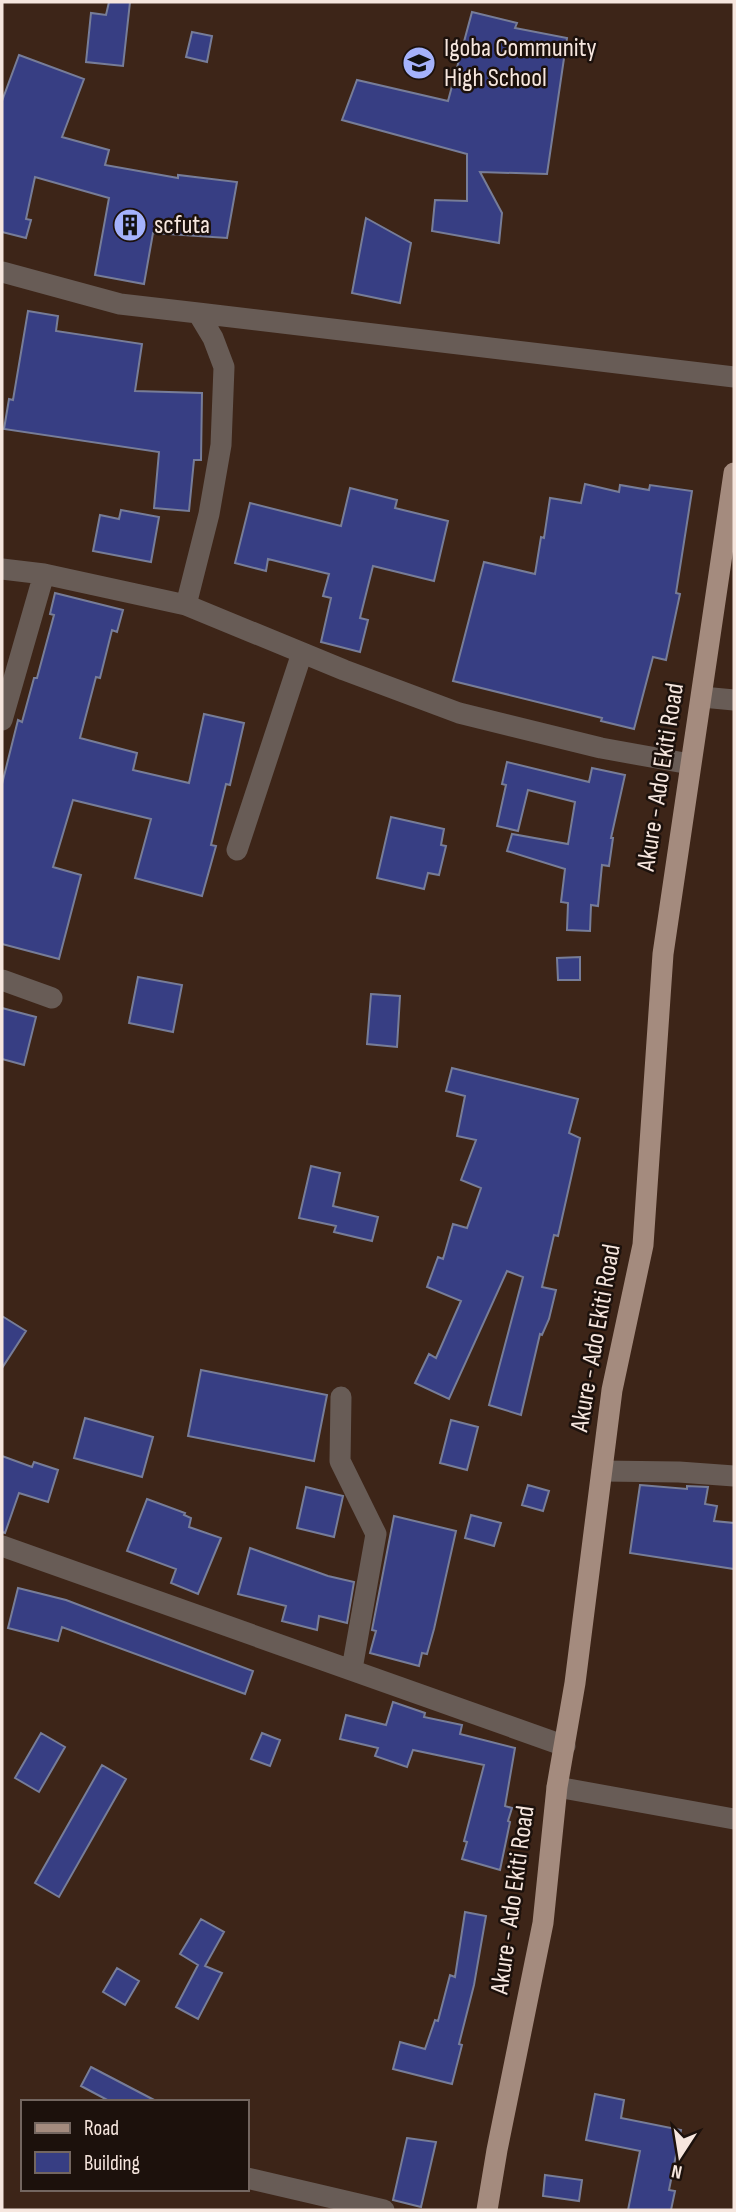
<svg xmlns="http://www.w3.org/2000/svg" width="736" height="2212" viewBox="0 0 736 2212" font-family="'Sofia Sans Condensed',sans-serif">
	<style>
		.building { fill: #373e83; stroke: #777d98; stroke-width: 2 }
		.lines { fill: none; stroke-linecap: round; stroke-linejoin: round }
		.minor { stroke: #685c56; stroke-width: 21 }
		.major { stroke: #a48b7e; stroke-width: 21 }
		.labels { text-anchor: middle; dominant-baseline: central; stroke-width: 5; stroke-linejoin: round; paint-order: stroke }
		.poi-label { font-size: 26px; fill: #f6e6de; stroke: #1c110c; text-anchor: start }
		.street-label { font-size: 26px; fill: #f6e6de; stroke: #1c110c }
	</style>
	<rect width="100%" height="100%" fill="#3d2518"/>
	<path class="building" d="M109,2H130L123,66L86,62L91,13L106,15Z
		M472,12L517,23L515,28L567,38L547,174L480,172L502,213L499,243L432,231L435,200L467,201V154L342,120L357,80L448,101Z
		M192,32L212,36L207,62L186,57Z
		M19,55L84,79L62,137L109,150L105,165L178,178V175L237,182L227,238L153,233L144,284L95,275L109,198L35,177L26,219L31,220L26,238L2,232V101Z
		M366,218L411,243L400,303L352,293Z
		M28,311L58,316L56,331L142,344L135,391L202,393L201,460H194L189,511L154,508L159,452L4,429L9,399L13,400Z
		M585,484L619,492L620,485L649,490L650,485L692,491L676,593L680,594L666,660L653,657L634,729L601,721L602,718L453,681L484,562L535,574L541,537L544,538L550,498L581,503Z
		M350,488L397,500L395,508L448,521L434,581L373,566L360,618L368,620L360,652L321,642L331,598L323,596L329,574L268,559L266,571L235,563L250,503L341,526Z
		M121,510L159,517L151,562L93,551L100,515L119,519Z
		M55,593L123,610L117,632L112,630L100,678L96,677L80,738L137,753L133,770L189,783L204,714L244,723L230,785L226,784L211,845L216,846L202,896L135,878L151,819L73,800L53,867L81,875L59,959L2,944V784L18,720L22,722L34,678H37L54,615L50,614Z
		M507,762L589,782L592,768L625,775L611,838H613L609,866L602,865L598,906L591,905L590,931L567,930L568,903L561,902L565,869L507,851L512,834L568,844L575,802L528,790L518,831L497,826L506,785L502,784Z
		M391,817L444,829L441,845L446,846L439,875L428,873L424,889L377,878Z
		M580,957V980H558L557,958Z
		M138,977L182,985L173,1032L129,1023Z
		M371,994L400,996L397,1047L367,1044Z
		M2,1008L36,1017L24,1065L2,1059Z
		M452,1068L578,1099L569,1133L580,1138L558,1236L554,1235L542,1287L556,1290L549,1319L542,1335L540,1334L521,1415L489,1405L523,1277L507,1271L449,1399L415,1383L429,1354L436,1358L461,1301L427,1287L438,1257L443,1259L453,1224L467,1228L481,1188L461,1180L476,1140L457,1136L465,1096L446,1091Z
		M311,1166L340,1173L333,1206L378,1217L372,1241L334,1232L336,1226L299,1218Z
		M2,1316L26,1331L2,1368Z
		M201,1370L327,1395L314,1461L188,1436Z
		M85,1418L153,1437L142,1477L74,1458Z
		M451,1420L478,1427L467,1470L440,1463Z
		M2,1456L32,1467L34,1462L58,1470L48,1502L19,1493L5,1533L2,1532Z
		M528,1485L549,1491L543,1511L522,1505Z
		M640,1485L687,1489V1486L708,1487L705,1504L717,1506L714,1521L734,1523V1569L630,1553Z
		M306,1487L343,1496L334,1537L297,1528Z
		M147,1499L185,1513L184,1515L191,1518L189,1527L221,1538L198,1594L171,1583L176,1569L127,1551Z
		M471,1515L501,1523L494,1546L465,1538Z
		M394,1516L456,1531L434,1629L427,1654L422,1653L419,1666L370,1653L376,1631L372,1630Z
		M250,1548L328,1576L354,1582L347,1623L319,1616L317,1630L282,1621L286,1606L238,1594Z
		M18,1588L66,1600L253,1671L245,1694L62,1627L58,1641L8,1628Z
		M393,1702L425,1713L424,1717L462,1725L460,1734L515,1748L505,1806L512,1808L508,1821L510,1822L500,1870L462,1859L467,1842L464,1841L484,1765L413,1750L407,1767L375,1756L378,1748L340,1739L346,1715L386,1725Z
		M41,1733L65,1747L39,1792L15,1778Z
		M262,1733L280,1740L270,1766L251,1759Z
		M102,1765L126,1779L59,1897L35,1883Z
		M465,1912L486,1916L474,1985L459,2044L462,2045L452,2084L393,2069L400,2042L425,2049L435,2020L438,2021L450,1975L455,1977Z
		M201,1919L224,1932L205,1966L222,1973L198,2019L176,2007L198,1965L180,1954Z
		M117,1968L139,1981L125,2005L103,1992Z
		M91,2067L158,2102H111L81,2086Z
		M595,2094L624,2100L621,2118L681,2130L669,2190L675,2191L671,2210H628L640,2151L586,2140Z
		M407,2138L436,2142L421,2207L393,2200Z
		M545,2175L582,2180L579,2201L543,2196Z"/>
	<g class="lines">
		<path class="minor" d="M2,272L120,304L198,313L213,338L224,367L221,445L209,514L186,605
			M198,313L734,377
			M2,569L44,574L186,605L344,670L459,713L601,748L690,764
			M702,697L734,700
			M2,720L44,574
			M237,850L302,653
			M2,980L52,998
			M341,1397L340,1461L376,1534L352,1669
			M602,1471L679,1472L734,1476
			M2,1546L565,1746
			M557,1787L734,1819
			M247,2178L384,2210"/>
		<path class="major" d="M487,2210L497,2150L543,1923L557,1787L575,1683L612,1390L643,1245L663,954L734,473"/>
	</g>
	<defs>
		<symbol id="school-disc" viewBox="-11 -11 22 22"><circle r="9.5" fill="#a4b2fc" stroke="#1c110c"/><path d="M0-5L7-2L0 1L-7-2ZM-4 1L0 2.5L4 1V4Q0 6-4 4Z" fill="#111"/></symbol>
		<symbol id="building-disc" viewBox="-11 -11 22 22"><circle r="9.5" fill="#a4b2fc" stroke="#1c110c"/><path d="M-4-6H4V6H1V3H-1V6H-4ZM-2.5-4.3h1.7v1.8h-1.7ZM.8-4.3h1.7v1.8H.8ZM-2.5-1h1.7V.8h-1.7ZM.8-1h1.7V.8H.8Z" fill="#111"/></symbol>
	</defs>
	<g fill-rule="evenodd">
		<use href="#school-disc" x="400" y="44" width="38" height="38"/>
		<use href="#building-disc" x="111" y="206" width="38" height="38"/>
	</g>
	<g class="labels">
		<g class="poi-label">
			<text x="444" y="48">Igoba Community<tspan x="444" dy="30">High School</tspan></text>
			<text x="154" y="225">scfuta</text>
		</g>
		<g class="street-label">
			<text transform="translate(661 777) rotate(-81)">Akure - Ado Ekiti Road</text>
			<text transform="translate(596 1338) rotate(-80)">Akure - Ado Ekiti Road</text>
			<text transform="translate(513 1900) rotate(-82)">Akure - Ado Ekiti Road</text>
		</g>
	</g>
	<rect width="736" height="2212" fill="none" stroke="#f6e6de" stroke-width="7"/>
	<rect x="21" y="2100" width="228" height="91" fill="#1c110c" stroke="#736660" stroke-width="2"/>
	<rect x="35" y="2123" width="35" height="10" fill="#a48b7e" stroke="#736660" stroke-width="2"/>
	<text x="84" y="2135" font-size="21" fill="#f6e6de">Road</text>
	<rect x="35" y="2152" width="35" height="21" fill="#373e83" stroke="#736660" stroke-width="2"/>
	<text x="84" y="2170" font-size="21" fill="#f6e6de">Building</text>
	<g transform="translate(680 2156) rotate(192)" stroke="#1c110c" stroke-width="5" paint-order="stroke">
	<path d="M0-5L12 26L0 18L-12 26Z" fill="#f6e6de"/>
	<text y="-10" font-size="19" font-weight="bold" text-anchor="middle" fill="#f6e6de">N</text>
	</g>
</svg>
